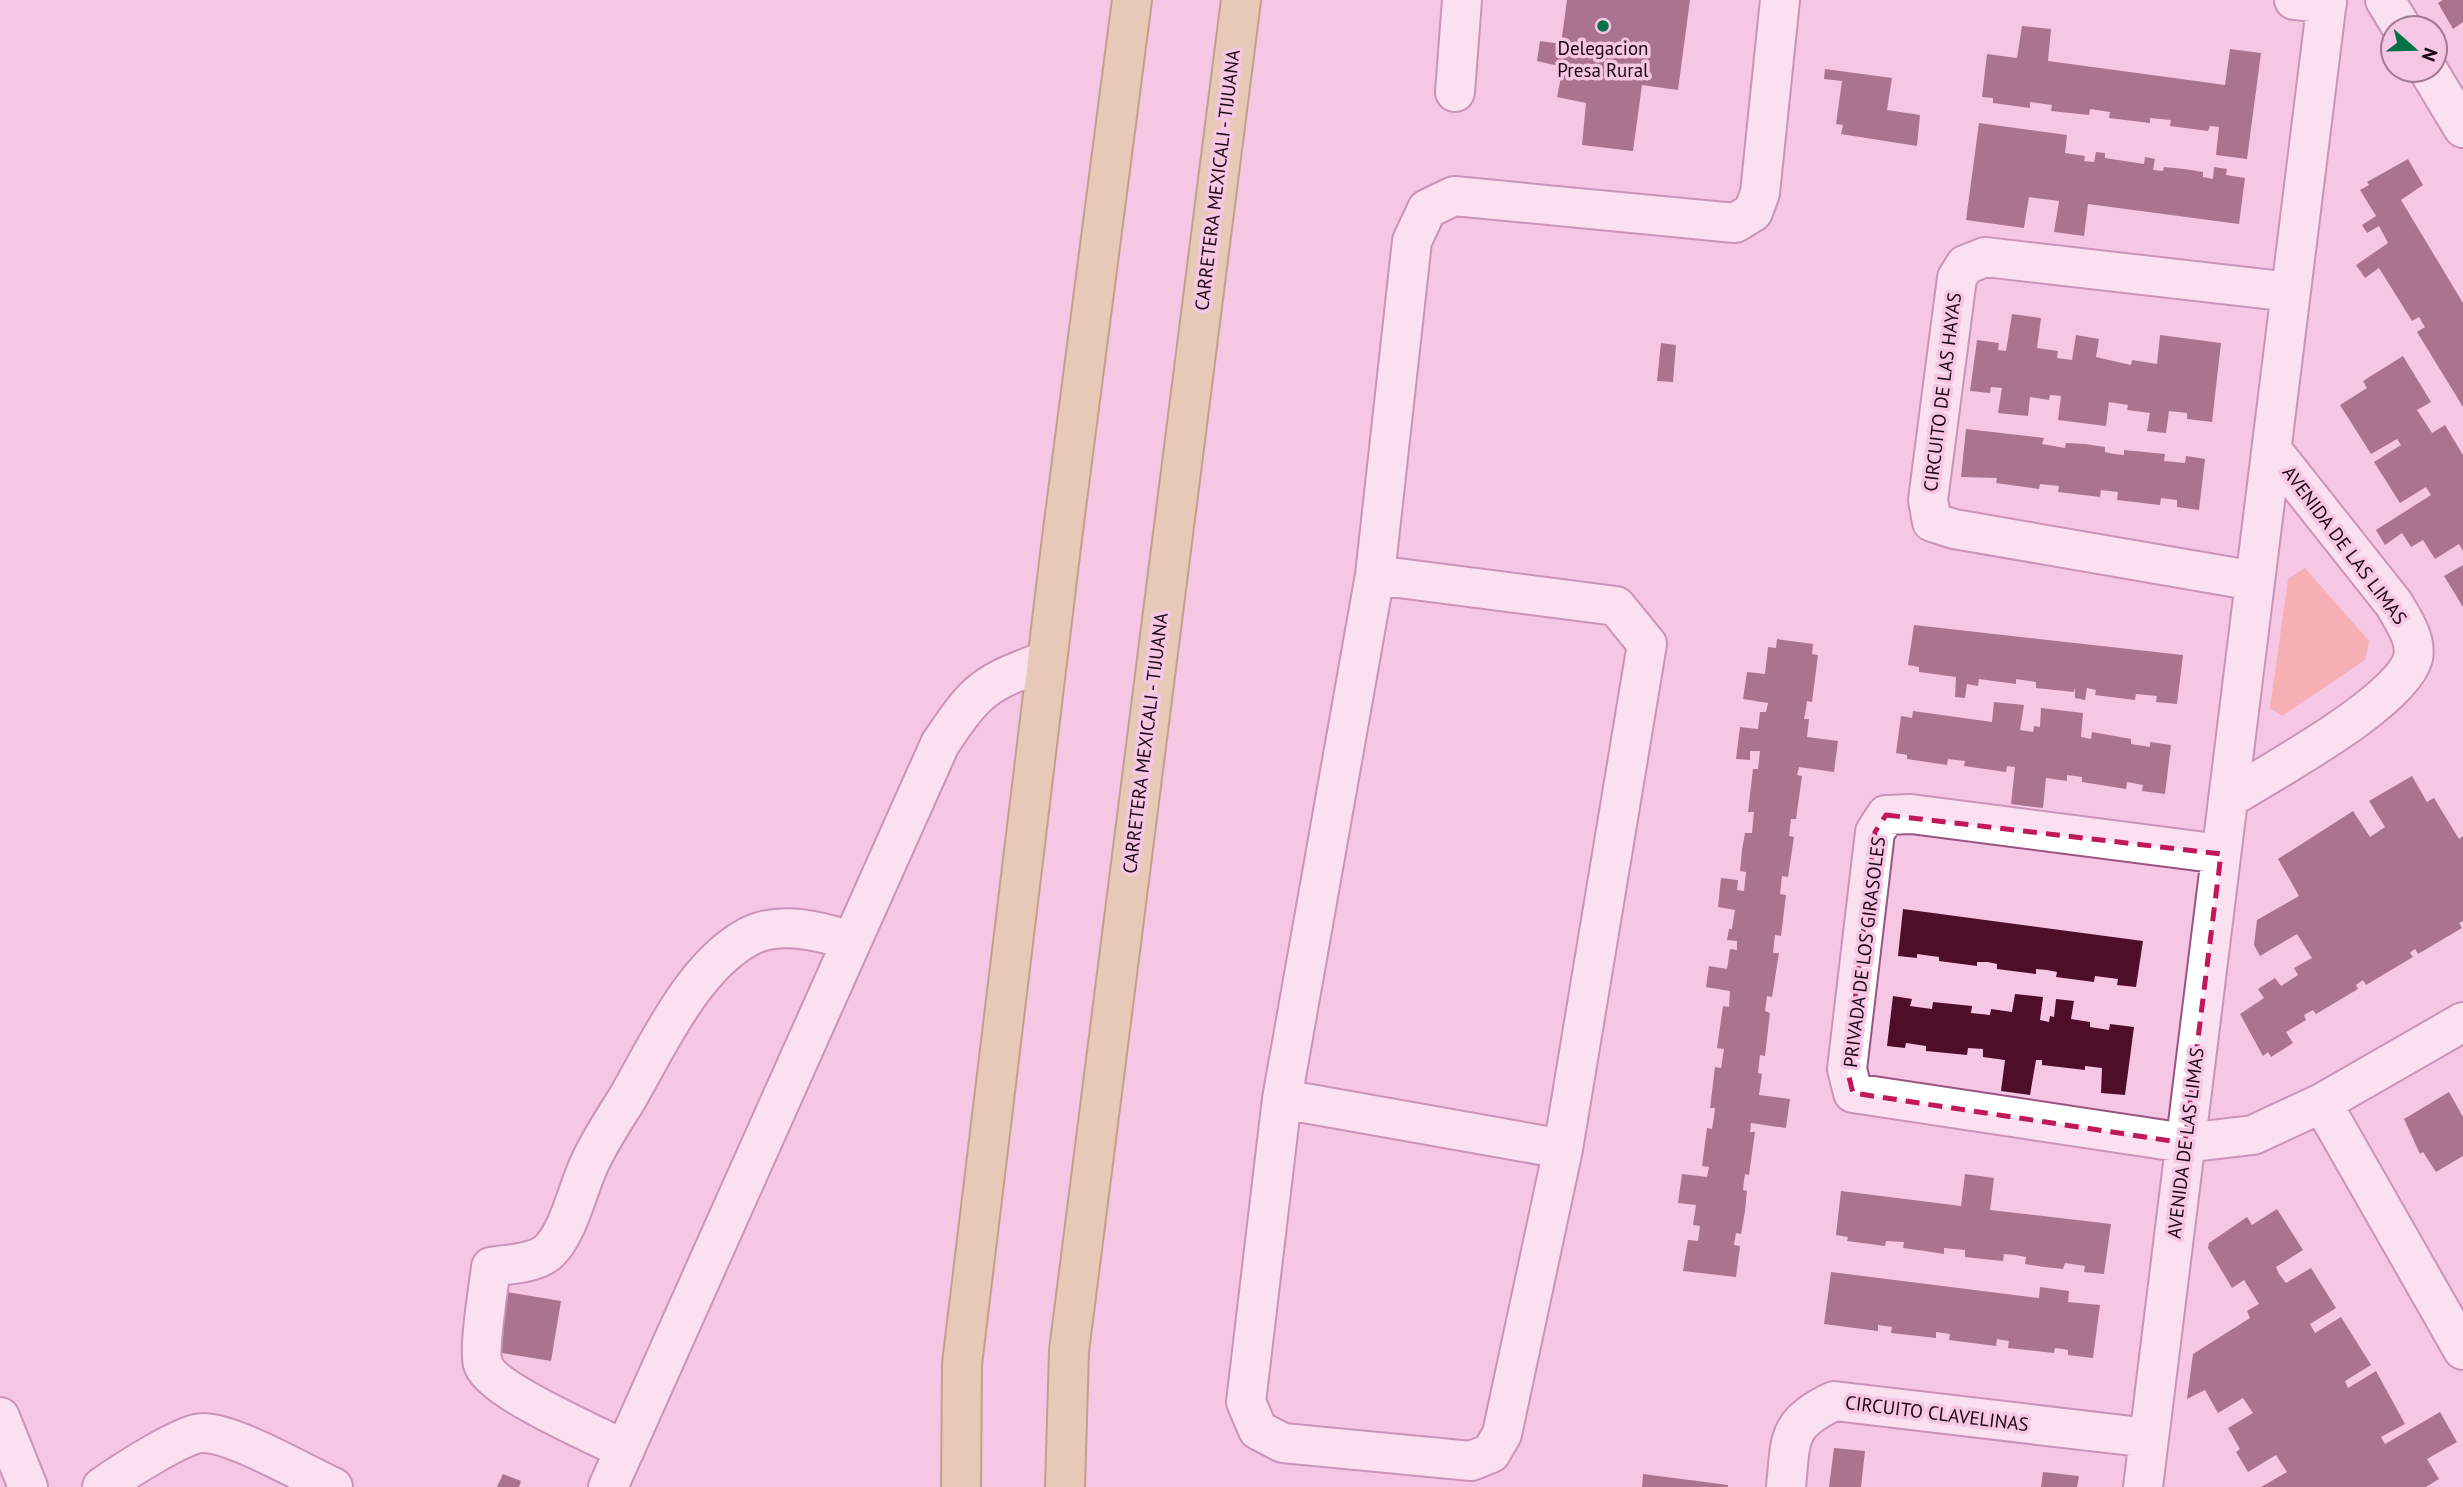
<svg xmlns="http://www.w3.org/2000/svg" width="2463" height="1487" viewBox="0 0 2463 1487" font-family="'PT Sans',sans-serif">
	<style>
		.green { fill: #f59675 }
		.building { fill: #4e0e29 }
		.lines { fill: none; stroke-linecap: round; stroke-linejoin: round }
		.minor-casing { stroke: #985483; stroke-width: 42 }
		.major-casing { stroke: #846f21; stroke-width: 42 }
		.minor { stroke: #fff; stroke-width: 38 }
		.major { stroke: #d7cb7d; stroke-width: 38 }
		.marked { fill: none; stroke: #c2185b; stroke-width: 5; stroke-dasharray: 14 9; stroke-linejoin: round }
		.poi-dot { fill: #057149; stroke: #f6c7e5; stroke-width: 2.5 }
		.labels { text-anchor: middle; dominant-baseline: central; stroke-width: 7; stroke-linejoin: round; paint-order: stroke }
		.poi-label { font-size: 19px; fill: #1c0415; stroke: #f6c7e5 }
		.street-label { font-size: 19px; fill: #1c0415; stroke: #f6c7e5 }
	</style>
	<rect width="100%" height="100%" fill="#f6c7e5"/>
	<path class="green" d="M2305,568L2369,641L2365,660L2282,716L2270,708L2288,579Z"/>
	<path class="building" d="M1567,0H1690L1678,90L1642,85L1633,151L1582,145L1586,103L1557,97L1563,67L1537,61L1540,41L1561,44Z
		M2443,0H2463V22L2453,29L2438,3Z
		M2022,26L2051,29L2048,61L2196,81L2225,85L2230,49L2261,53L2247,159L2216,155L2219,127L2210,126L2208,131L2170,126L2171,120L2150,118V123L2109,118L2110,112L2090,109L2089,115L2051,111L2052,105L2030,102V108L1993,103V98L1982,97L1987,54L2017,58Z
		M1825,69L1892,78L1887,110L1920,115L1917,146L1841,134L1843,125L1836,124L1842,81L1824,79Z
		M1979,123L2067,135L2065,153L2085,156L2084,161L2094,162L2096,152L2105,153V158L2144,164L2145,157L2155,159L2153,170L2163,171L2164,167L2184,169L2203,172V177L2213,179L2214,167L2227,169L2226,175L2245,178L2239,224L2088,204L2084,236L2054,232L2059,201L2029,197L2024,228L1966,220Z
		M2408,159L2423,185L2401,200L2463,303V407L2417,332L2425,327L2419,317L2412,321L2379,268L2365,278L2356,265L2388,243L2379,226L2367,233L2362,225L2376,216L2360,190L2369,185L2367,182Z
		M2012,314L2041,318L2037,348L2058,351L2057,358L2072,360L2076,335L2099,339L2096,357L2131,365L2132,360L2157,364L2160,335L2221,343L2212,422L2187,419V413L2169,411L2166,433L2147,431L2150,413L2127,410L2128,405L2109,402L2106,426L2058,420L2061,396L2050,395L2049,400L2030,397L2028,416L1998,413L2002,388L1991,387L1990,393L1970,391L1977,340L1999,343L1998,350L2006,351Z
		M1661,343L1676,345L1673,382L1657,381Z
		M2403,356L2431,402L2417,410L2432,433L2445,425L2463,455V551L2459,544L2435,559L2423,540L2411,547L2402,533L2385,545L2376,530L2431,495L2426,487L2400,503L2374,462L2401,445L2397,439L2371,454L2340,405L2367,388L2363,381Z
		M1966,429L2044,438L2042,444L2065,448L2066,443L2085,444L2105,447V452L2114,454L2124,455V450L2165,454L2164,461L2185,463L2186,456L2205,459L2199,510L2177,507V500L2161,498L2160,505L2117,500L2118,492L2101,490L2100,497L2058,492L2059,486L2040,484L2039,489L1996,483L1997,478L1961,477Z
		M2463,565V607L2444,576Z
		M1914,625L2183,655L2177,704L2156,702L2157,696L2136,694L2135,700L2095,695L2096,690L2087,688L2085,700L2075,698V687L2074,692L2036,688V682L2016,679V684L1979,679L1978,686L1967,684L1965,698L1955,697L1956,677L1919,672V667L1908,665Z
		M1777,639L1813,644L1812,654L1818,655L1812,702L1807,701L1806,709L1804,719H1809L1807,737L1838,741L1834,772L1799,767L1797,775L1802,776L1796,819H1791L1789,836L1794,837L1788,877L1782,876L1780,894L1786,895L1781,936L1775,935L1773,953H1779L1772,997L1767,996L1765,1011L1770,1013L1765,1056L1760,1055L1758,1073L1762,1074L1759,1095L1790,1099L1786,1128L1751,1123L1750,1132H1755L1749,1175L1745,1174L1744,1181L1743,1190L1747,1191L1745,1211L1741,1234L1736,1233L1734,1245L1740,1246L1736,1277L1683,1271L1688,1240L1698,1241L1700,1226L1693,1225L1696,1205L1678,1203L1682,1174L1707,1177L1709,1167L1702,1166L1707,1128L1712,1129L1714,1117L1715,1108H1710L1715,1067L1721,1068L1724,1049L1717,1048L1723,1006L1729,1007L1730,991L1706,987L1709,966L1727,969L1730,949L1737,950V941L1727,940L1729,929H1732L1735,910L1718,907L1721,878L1738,880L1737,890L1744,891L1746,872L1740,871L1742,850L1745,833H1752L1754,812H1748L1753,769H1758L1760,751H1750V760L1736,759L1740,727L1758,729L1760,712H1766L1768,703L1743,699L1747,672L1765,674L1768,647L1776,648Z
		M1994,702L2024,705L2020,730L2033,732L2034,726L2040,727L2041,708L2083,713L2081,737L2091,739L2092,732L2131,739V744L2150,747V742L2171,745L2165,794L2142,791L2143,785L2127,782L2126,789L2082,782V777L2067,775V781L2046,778L2043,808L2011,804L2015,767L2007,766L2006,772L1964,766L1965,761L1948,759L1947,765L1907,759V755L1896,753L1901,716L1912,718L1913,711L1992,722Z
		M2412,776L2427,802L2434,798L2459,839L2463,836V921L2459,923L2462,928L2418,954L2415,949L2412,951L2410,953L2413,957L2366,985L2363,980L2356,985L2358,989L2316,1014L2313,1010L2304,1015L2306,1020L2286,1032L2293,1043L2271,1057L2268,1052L2263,1056L2240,1014L2264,998L2258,989L2275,978L2281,986L2298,975L2294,968L2312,958L2297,934L2260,956L2254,945L2257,920L2299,896L2278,859L2353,811L2370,837L2385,827L2369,801Z
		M1903,909L2143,941L2136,987L2117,985L2118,979L2095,976L2094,982L2056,977L2057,972L2047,970L2036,969V974L1997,969V964L1988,962H1977V966L1939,961V957L1917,954V958L1898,956Z
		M2015,994L2043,997L2040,1020L2049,1022L2050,1016L2054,1017L2056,999L2074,1001L2071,1019L2090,1022V1027L2109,1030L2110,1024L2134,1027L2125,1095L2101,1093L2102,1068L2085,1066V1070L2042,1065V1060H2036L2030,1095L2001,1091L2005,1060L1983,1057V1049L1968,1048L1967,1055L1926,1051V1046L1906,1043L1905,1048L1887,1046L1893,996L1912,999L1910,1006L1932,1009L1933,1002L1972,1006L1971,1013L1990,1015L1991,1009L2012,1012Z
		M2449,1092L2463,1117V1156L2436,1172L2423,1152L2420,1154L2404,1119Z
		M1965,1174L1994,1178L1990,1210L2111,1224L2104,1274L2084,1272L2085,1266L2065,1263L2063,1269L2044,1267L2025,1264L2026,1257L2015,1255L2004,1254L2003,1261L1983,1259L1965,1257V1250L1944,1248V1254L1925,1251L1903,1248L1904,1242L1886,1241L1885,1246L1847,1241L1848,1237L1836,1235L1841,1191L1961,1206Z
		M2277,1209L2303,1250L2276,1267L2279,1274L2286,1283L2311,1268L2336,1308L2310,1324L2315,1333L2341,1317L2371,1365L2345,1381L2348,1388L2376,1371L2405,1424L2381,1437L2385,1444L2440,1412L2457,1442L2427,1459L2439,1479L2426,1487H2261L2287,1472L2276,1455L2248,1472L2236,1452L2240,1449L2228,1428L2253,1413L2243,1398L2218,1413L2205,1390L2187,1399L2193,1354L2250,1318L2247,1311L2259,1304L2244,1280L2232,1288L2208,1248L2209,1243L2247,1217L2252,1225Z
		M1831,1272L2039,1298L2040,1287L2069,1291L2068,1302L2100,1305L2093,1358L2068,1355V1350L2062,1349L2055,1348L2054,1353L2008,1348L2009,1341L1997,1339L1996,1346L1949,1340L1950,1334L1936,1332V1338L1891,1333L1892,1327L1878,1325V1331L1824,1324Z
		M500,1291L561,1301L551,1361L490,1351Z
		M1834,1448L1865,1451L1861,1487H1829Z
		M2043,1472L2079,1476L2077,1487H2041Z
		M503,1474L521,1481L519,1487H497Z
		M1643,1474L1728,1485V1487H1642Z"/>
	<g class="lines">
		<defs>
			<path id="minor" d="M2294,0L2327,4
				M2385,0L2402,28
				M2428,70L2463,128
				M1455,92L1462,0
				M1375,575L1282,1099L1246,1402L1258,1430L1283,1443L1471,1461L1491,1453L1502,1434L1563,1149L1647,644L1616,606L1375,575L1412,241L1427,209L1454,196L1735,223L1753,212L1760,193L1780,0
				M2255,581L1954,529L1932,522L1928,500L1957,278L1965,265L1985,257L2291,292
				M2228,799C2269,773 2402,702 2413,658C2417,639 2403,620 2394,604L2272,450
				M2221,854L1911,814L1886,815L1875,832L1847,1069L1853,1093L2185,1143L2253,1135L2322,1103L2463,1022
				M1282,1099L1563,1149
				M2322,1103L2463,1350
				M0,1417L28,1487
				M625,1450C596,1435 492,1391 483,1364C478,1350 489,1285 491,1267C508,1264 533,1264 547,1253C568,1235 577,1191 588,1167C598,1143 614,1120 628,1097C658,1045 693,967 748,937C779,920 820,931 851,941
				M102,1487C119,1475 183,1433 202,1433C232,1432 302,1473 333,1487
				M608,1487L940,744C978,687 984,684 1047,660
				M1786,1487C1791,1438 1786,1424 1834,1401L2149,1438
				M2143,1487L2327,0"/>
			<path id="major" d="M961,1487L962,1364L1062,538L1132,0
				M1065,1487L1069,1351L1241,0"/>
		</defs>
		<use href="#minor" class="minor-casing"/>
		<use href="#major" class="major-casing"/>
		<use href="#minor" class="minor"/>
		<use href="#major" class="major"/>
	</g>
	<path d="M0 0H2463V1487H0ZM1886,815L2221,854L2185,1143L1853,1093L1847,1069L1875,832Z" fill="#f6c7e5" fill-opacity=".55" fill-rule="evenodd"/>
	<path class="marked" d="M1886,815L2221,854L2185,1143L1853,1093L1847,1069L1875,832Z"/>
	<circle class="poi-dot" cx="1603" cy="26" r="7"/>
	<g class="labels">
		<g class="poi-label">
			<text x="1603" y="48">Delegacion<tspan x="1603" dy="22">Presa Rural</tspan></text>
		</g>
		<g class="street-label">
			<text transform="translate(1217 180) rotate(-83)">CARRETERA MEXICALI - TIJUANA</text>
			<text transform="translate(1942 392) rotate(-83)">CIRCUITO DE LAS HAYAS</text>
			<text transform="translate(2345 545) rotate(53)">AVENIDA DE LAS LIMAS</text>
			<text transform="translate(1145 743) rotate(-83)">CARRETERA MEXICALI - TIJUANA</text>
			<text transform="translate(1864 952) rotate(-83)">PRIVADA DE LOS GIRASOLES</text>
			<text transform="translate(2185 1143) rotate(-83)">AVENIDA DE LAS LIMAS</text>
			<text transform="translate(1937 1413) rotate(7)">CIRCUITO CLAVELINAS</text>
		</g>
	</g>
	<g transform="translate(2414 49) rotate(110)"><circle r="33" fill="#f6c7e5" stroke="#9f7992" stroke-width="2"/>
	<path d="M0-5L12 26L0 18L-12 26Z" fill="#057149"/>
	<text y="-10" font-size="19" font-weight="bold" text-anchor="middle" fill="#1c0415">N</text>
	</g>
</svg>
